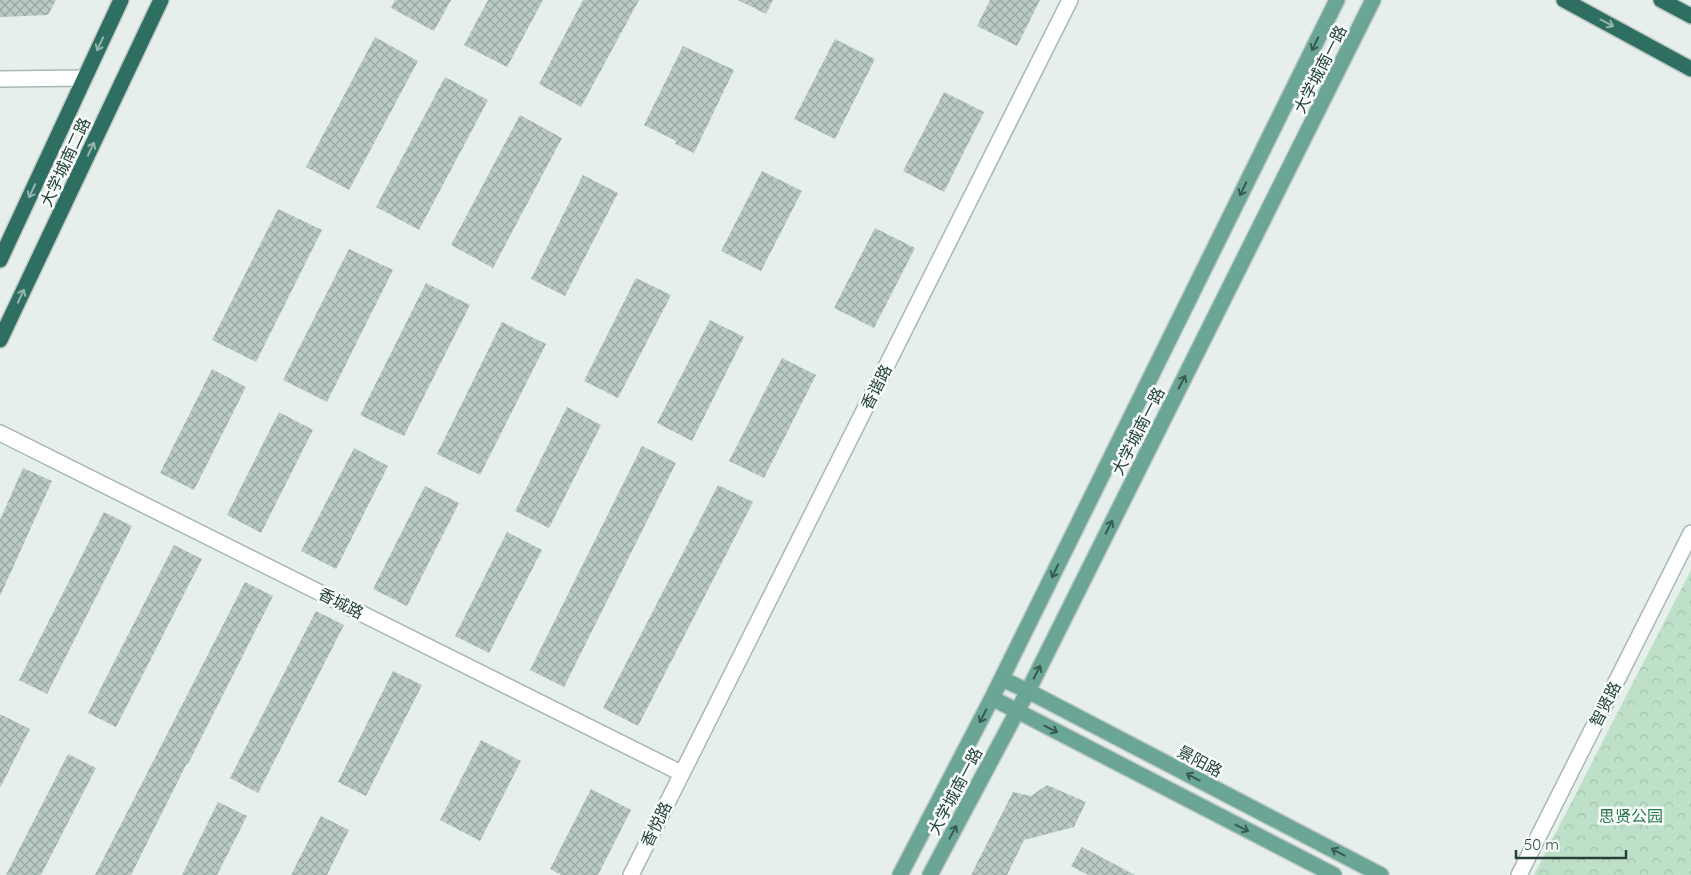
<svg xmlns="http://www.w3.org/2000/svg" width="1691" height="875" viewBox="0 0 1691 875" font-family="Quicksand,'Noto Sans SC',sans-serif">
	<style>
		.forest { fill: url(#forest-crowns) }
		.building { fill: url(#building-cross-hatch) }
		.lines { fill: none; stroke-linecap: round; stroke-linejoin: round }
		.minor-casing { stroke: #a8b8b2; stroke-width: 18 }
		.major-casing { stroke: #c2cac8; stroke-width: 18 }
		.highway-casing { stroke: #c2cac8; stroke-width: 18 }
		.minor { stroke: #fff; stroke-width: 15 }
		.major { stroke: #6aa596; stroke-width: 15 }
		.highway { stroke: #2f6f62; stroke-width: 15 }
		.oneway { stroke: #93b5ae }
		.oneway2 { stroke: #365b51 }
		.labels { text-anchor: middle; dominant-baseline: central; stroke-width: 5; stroke-linejoin: round; paint-order: stroke }
		.street-label { font-size: 16px; fill: #24423a; stroke: #f7fbf9 }
		.park-label { font-size: 16px; fill: #2d7a4b; stroke: #f7fbf9 }
	</style>
	<defs>
		<pattern id="forest-crowns" width="20" height="18" patternUnits="userSpaceOnUse" patternTransform="scale(1.25)"><rect width="20" height="18" fill="#bfe0c8"/><path d="M2 6a3 3 0 1 1 6 0M12 15a3 3 0 1 1 6 0" fill="none" stroke="#a4c1ad"/></pattern>
		<pattern id="building-cross-hatch" width="8" height="8" patternUnits="userSpaceOnUse" patternTransform="scale(1.25)"><rect width="8" height="8" fill="#bbcac4"/><path d="M0 0l8 8M0 8l8-8" fill="none" stroke="#98a6a0"/></pattern>
	</defs>
	<rect width="100%" height="100%" fill="#e6efeb"/>
	<path class="forest" d="M1691,570V875H1534Z"/>
	<path class="building" d="M0,0H56L48,15L0,17Z
		M395,0H451L434,31L391,8Z
		M488,0H543L507,67L464,45Z
		M583,0H639L581,107L539,84Z
		M738,0H773L766,14Z
		M990,0H1040L1017,46L977,26Z
		M375,37L418,61L349,190L306,167Z
		M835,39L875,59L835,139L794,119Z
		M683,46L734,70L694,153L675,144L676,141L644,125Z
		M445,77L488,100L419,230L376,207Z
		M944,92L984,112L944,192L903,171Z
		M520,115L562,138L493,268L451,245Z
		M762,171L802,191L761,271L721,251Z
		M583,175L618,193L565,296L531,279Z
		M278,209L322,230L256,362L212,340Z
		M875,228L915,248L874,328L834,308Z
		M349,249L393,270L327,402L283,380Z
		M636,278L671,295L618,398L584,381Z
		M426,283L470,305L404,436L360,415Z
		M710,320L744,337L692,441L657,423Z
		M502,322L546,344L480,475L437,454Z
		M782,358L816,375L764,478L729,461Z
		M212,369L246,387L194,490L160,473Z
		M567,407L601,425L549,528L515,511Z
		M279,412L313,430L261,533L227,515Z
		M642,446L676,463L564,687L530,670Z
		M354,448L388,466L336,569L301,551Z
		M23,468L52,481L0,596V520Z
		M718,485L753,502L638,726L603,708Z
		M425,486L459,503L407,606L373,589Z
		M104,512L132,526L47,694L19,680Z
		M507,532L542,550L489,653L455,636Z
		M174,545L202,559L116,727L88,713Z
		M245,582L273,596L188,764L187,763L131,875H95Z
		M316,611L344,625L258,793L230,778Z
		M393,671L422,685L366,796L338,782Z
		M0,714L30,729L0,788Z
		M481,740L521,761L480,841L440,820Z
		M68,754L96,768L41,875H6Z
		M1047,785L1086,802L1074,827L1024,840L1007,875H971L1013,792L1031,796Z
		M591,789L631,810L598,875H561L550,869Z
		M218,802L247,816L217,875H182Z
		M321,816L349,830L327,875H291Z
		M1082,847L1135,875H1088L1071,866Z"/>
	<g class="lines">
		<defs>
			<path id="minor" d="M0,79L85,78
				M0,433L681,773
				M631,875L1070,0
				M1519,875L1691,533"/>
			<path id="major" d="M1002,679L1028,691L1381,875
				M992,698L1334,875
				M900,875L992,698L1337,0
				M930,875L1028,691L1373,0"/>
			<path id="highway" d="M1564,0L1691,69
				M1661,0L1691,16
				M0,260L121,0
				M0,340L161,0"/>
		</defs>
		<use href="#minor" class="minor-casing"/>
		<use href="#major" class="major-casing"/>
		<use href="#highway" class="highway-casing"/>
		<use href="#minor" class="minor"/>
		<use href="#major" class="major"/>
		<use href="#highway" class="highway"/>
	</g>
	<defs><path id="oneway-shaft" d="M-6 0H5M1.5-3L5.5 0L1.5 3" fill="none" stroke-width="1.6" stroke-linecap="round" stroke-linejoin="round" transform="scale(1.25)"/></defs>
	<g class="oneway">
		<use href="#oneway-shaft" transform="translate(1607 23) rotate(28)"/>
		<use href="#oneway-shaft" transform="translate(100 44) rotate(115)"/>
		<use href="#oneway-shaft" transform="translate(91 149) rotate(-65)"/>
		<use href="#oneway-shaft" transform="translate(32 191) rotate(115)"/>
		<use href="#oneway-shaft" transform="translate(21 296) rotate(-65)"/>
	</g>
	<g class="oneway2">
		<use href="#oneway-shaft" transform="translate(1315 44) rotate(116)"/>
		<use href="#oneway-shaft" transform="translate(1243 189) rotate(116)"/>
		<use href="#oneway-shaft" transform="translate(1182 382) rotate(-63)"/>
		<use href="#oneway-shaft" transform="translate(1109 527) rotate(-63)"/>
		<use href="#oneway-shaft" transform="translate(1055 571) rotate(116)"/>
		<use href="#oneway-shaft" transform="translate(1037 672) rotate(-63)"/>
		<use href="#oneway-shaft" transform="translate(983 716) rotate(117)"/>
		<use href="#oneway-shaft" transform="translate(1051 729) rotate(27)"/>
		<use href="#oneway-shaft" transform="translate(1193 777) rotate(-152)"/>
		<use href="#oneway-shaft" transform="translate(1242 828) rotate(27)"/>
		<use href="#oneway-shaft" transform="translate(953 832) rotate(-62)"/>
		<use href="#oneway-shaft" transform="translate(1338 852) rotate(-152)"/>
	</g>
	<g class="labels">
		<g class="street-label">
			<text transform="translate(1320 69) rotate(-63)">大学城南一路</text>
			<text transform="translate(65 162) rotate(-65)">大学城南二路</text>
			<text transform="translate(876 387) rotate(-63)">香谐路</text>
			<text transform="translate(1138 431) rotate(-63)">大学城南一路</text>
			<text transform="translate(341 603) rotate(27)">香城路</text>
			<text transform="translate(1605 704) rotate(-63)">智贤路</text>
			<text transform="translate(1200 761) rotate(28)">景阳路</text>
			<text transform="translate(955 791) rotate(-62)">大学城南一路</text>
			<text transform="translate(656 824) rotate(-64)">香悦路</text>
		</g>
		<g class="park-label">
			<text x="1631" y="816">思贤公园</text>
		</g>
	</g>
	<path d="M1516 850v8h110v-8" fill="none" stroke="#24423a" stroke-width="2.5"/>
	<text x="1524" y="850" font-size="15" fill="#24423a" stroke="#f7fbf9" stroke-width="4" paint-order="stroke">50 m</text>
</svg>
